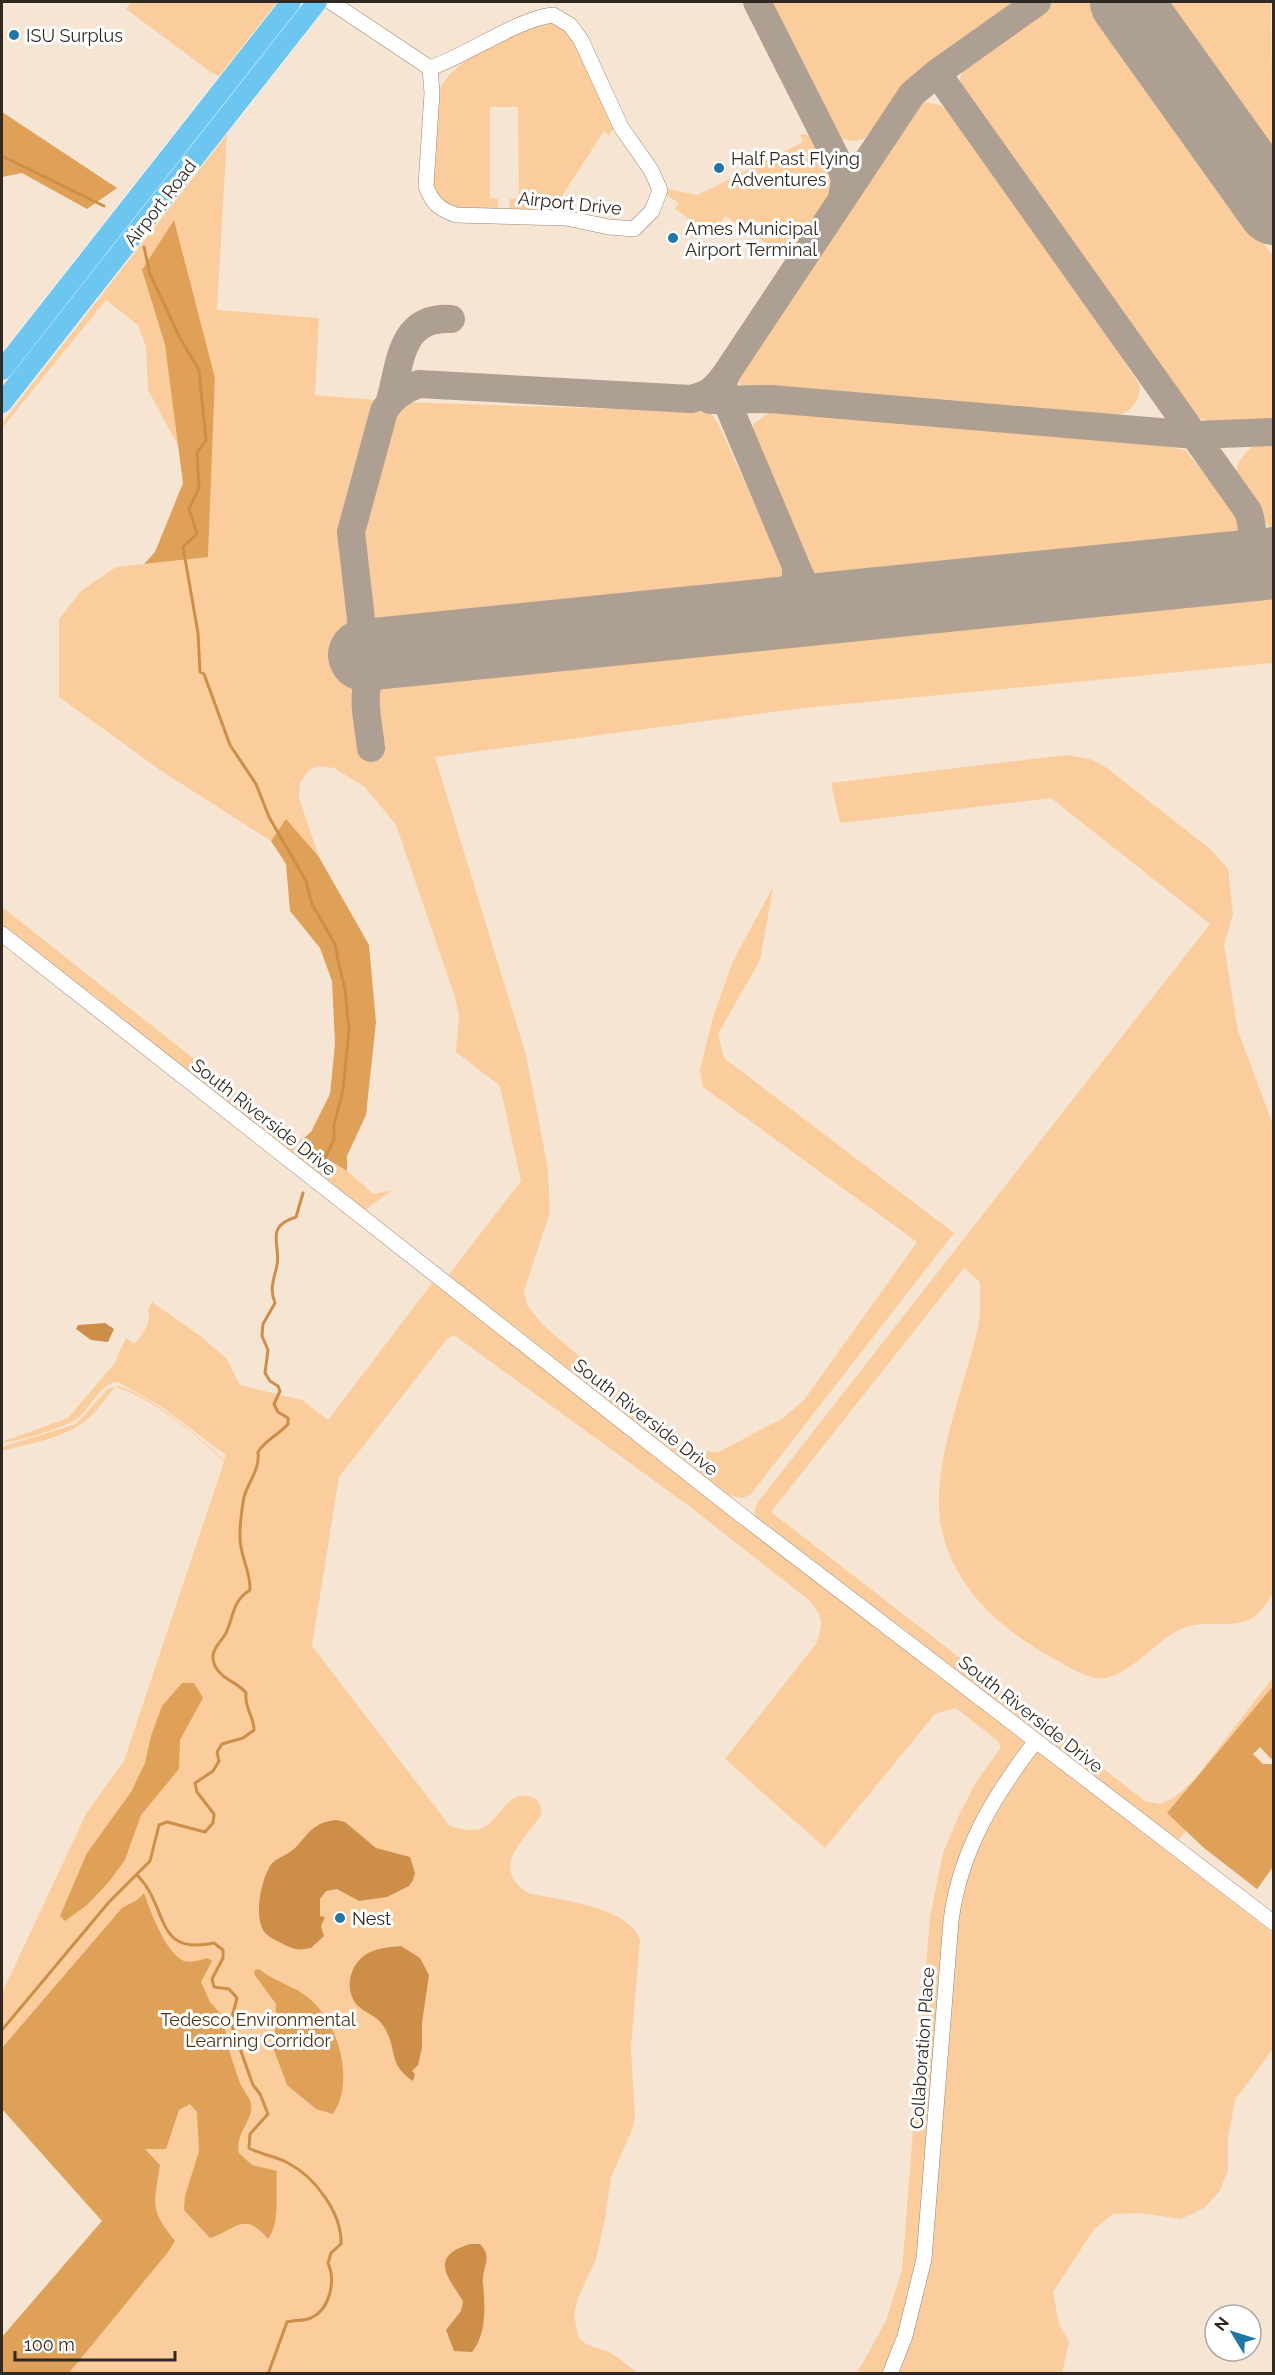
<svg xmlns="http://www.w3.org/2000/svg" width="1275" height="2375" viewBox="0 0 1275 2375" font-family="Raleway,sans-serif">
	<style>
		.green { fill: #fbcd9c }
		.forest { fill: #dfa058 }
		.water { fill: #cd8f47 }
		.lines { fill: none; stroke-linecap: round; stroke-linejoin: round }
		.stream { stroke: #cd8f47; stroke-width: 3 }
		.taxiway { stroke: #ad9f91; stroke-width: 28 }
		.runway { stroke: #ad9f91; stroke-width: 72 }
		.minor-casing { stroke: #978776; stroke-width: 16 }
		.major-casing { stroke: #fff; stroke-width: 21 }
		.minor { stroke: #fff; stroke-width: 15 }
		.major { stroke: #6cc6f0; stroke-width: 20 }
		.poi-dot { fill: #2076a6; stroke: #fff; stroke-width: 2 }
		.labels { text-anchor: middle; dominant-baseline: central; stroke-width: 6; stroke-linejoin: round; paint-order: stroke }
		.poi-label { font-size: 18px; fill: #302922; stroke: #fff; text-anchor: start }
		.street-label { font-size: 18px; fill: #302922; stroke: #fff }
		.park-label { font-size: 18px; fill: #4f3416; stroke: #fff }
	</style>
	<rect width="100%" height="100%" fill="#f7e5d3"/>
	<path class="green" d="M132,2H282L221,76L212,73L126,9Z
		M764,2H1021C988,25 928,60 903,89C891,104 882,130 863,139C848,145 836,137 828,125Z
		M1051,2H1094L1273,256V421C1232,423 1209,433 1177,401L961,92L960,77L968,61Z
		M1154,2H1271L1273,169Z
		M550,22L560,25L568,33L615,126L609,136L604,131L558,202L562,203L556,214L509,211L510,199L519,198L518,107H490V198L498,199V211L446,207L431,187L437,97C447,59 503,42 537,25Z
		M925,102L940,105L953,114L1076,288L1140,386C1139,415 1116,417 1092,418L744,389L734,376L906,115Z
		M227,134L217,310L319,318L315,395L375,400L339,533L359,749L377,746L371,689L376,673L1273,581V663L804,708L435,757L526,1055L548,1169L550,1212L524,1291L527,1305L542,1324L678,1442L694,1451L719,1452L783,1418L804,1400L917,1242L703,1087L700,1070L713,1017L733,961L773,887L781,844L760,960L718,1034L724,1058L954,1233L751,1494L743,1498L724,1494L447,1277L521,1181L500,1086L456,1052L459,1015L455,997L396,825L365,787L334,768L319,766L309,770L300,783L299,798L319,857L286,820L271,841L160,770L59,697V619L81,591L116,567L208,557L215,378L142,270L165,345L181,451L148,390L146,347L138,325L106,300L2,428V423Z
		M804,134C815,138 818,144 823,154C843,195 822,212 799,247L788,253L780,252L725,216L709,238L693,228L696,224L675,209L679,203L666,195L668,189L697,195L712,188L803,142L800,135Z
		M403,402L710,412L718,423L784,569L786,584L778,596L378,637L369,619L359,533L392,416Z
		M773,410L1132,439L1185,450L1235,511C1241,525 1241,536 1233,549L817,591L755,452L752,437L753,424Z
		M1273,441H1274L1273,531C1257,511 1221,481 1244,455C1252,446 1261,442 1273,441Z
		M1066,755L1090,759L1107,768L1210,849L1228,869L1233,914L1224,945L1238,1031L1273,1125V1594C1268,1600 1263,1609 1256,1615C1238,1631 1208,1619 1186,1627C1157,1638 1137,1670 1106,1678C1093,1681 1071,1669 1060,1662C1006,1633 957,1594 942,1531C928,1471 965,1388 978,1327C981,1313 980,1297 980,1282L964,1268L771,1512L1145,1801L1160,1804L1175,1797L1195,1779L1273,1677V1716L1177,1842L758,1518L754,1512L758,1502L1210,924L1051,798L840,823L831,783Z
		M2,907L299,1142L347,1171L374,1194L393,1190L363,1211L2,927Z
		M433,1282L732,1517L1273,1933V2049L1235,2100L1228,2139V2171L1219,2192L1204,2208L1181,2219L1140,2213L1113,2214L1094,2229L1053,2292L1059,2324L1069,2342L1062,2373H857L886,2321L902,2270L930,1917L943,1853L960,1813L976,1782L1001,1747L998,1741L956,1708L935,1714L825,1848L725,1759L816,1644C823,1623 824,1618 809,1600L689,1506L454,1335L447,1339L339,1477L312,1646L450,1826C461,1829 471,1832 483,1828C499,1821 507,1791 528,1796C538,1798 540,1803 542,1813C526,1840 488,1866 528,1893C558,1900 630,1906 640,1940L631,2048L635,2115L633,2128L611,2177L605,2219L596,2259L578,2298L574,2315L579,2338L586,2344L611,2353L638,2373H2V2337L102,2221L2,2109V1993L87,1812L124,1761L224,1462C198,1436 151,1397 116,1387C107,1394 103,1404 95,1412C71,1438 34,1442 2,1451V1447L76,1424L108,1389L118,1386C154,1397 196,1435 224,1460L226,1455L159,1405L118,1382C99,1384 91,1408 77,1419C65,1427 12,1444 2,1442L68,1418L114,1364L126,1338L134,1344C143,1335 152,1322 148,1309L152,1302L200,1336L227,1359L240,1385L302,1400L328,1420Z"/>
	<path class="forest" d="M2,112L117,188L87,209L22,173L2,177Z
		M174,220L215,378L208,557L144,564L155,552L183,483L165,345L142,270Z
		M286,819L319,857L369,945L376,1022L366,1115L347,1156V1171L299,1142L311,1132L330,1094L335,1044L332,981L320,948L290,911L286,864L271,841Z
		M182,1683H194L203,1698L180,1740L179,1769L141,1815L125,1860L108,1883L87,1905L65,1921L60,1916L87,1853L131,1792L145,1763L151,1736L162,1706Z
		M1273,1686V1757L1271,1759L1260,1747L1253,1754L1263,1764H1274L1273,1867L1257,1889L1204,1848L1167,1813Z
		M144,1893C150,1910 166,1954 184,1961C192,1963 200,1960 207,1958L212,1961L201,1982L210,2002L225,2019C223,2035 234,2066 240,2083C243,2090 249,2096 251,2104C254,2121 234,2134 239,2153L252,2165L277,2171C275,2192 281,2221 268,2239C244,2210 236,2230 210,2238L184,2210L185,2196L199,2151L197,2112L190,2104L179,2110L166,2149H145L160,2165C154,2206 149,2208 175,2241L168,2252L69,2373H2V2337L102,2221L2,2109V2048L122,1908L137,1900Z
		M259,1969C274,1982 296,1986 311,2000C339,2025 355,2082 333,2114L316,2109L287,2085L274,2050L276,2004L254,1974L255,1970Z"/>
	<path class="water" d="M105,1323L114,1329L108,1342L91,1340L76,1329L78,1325Z
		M336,1820L345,1822L376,1848L410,1857L415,1873L413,1880L409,1886L387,1897L359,1901L337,1889L326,1891L320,1899V1916L325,1917L321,1926L324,1936L311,1948C299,1951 292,1949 281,1943C275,1940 269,1937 265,1933C253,1917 261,1881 270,1866C276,1857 289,1855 296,1847C309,1833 314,1822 336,1820Z
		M401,1946L420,1958L429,1975L422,2023V2048L418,2065L412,2071L415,2074L413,2081C387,2064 398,2049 384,2027C377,2015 364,2013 356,2004C343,1987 351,1961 370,1952C380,1948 390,1947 401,1946Z
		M470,2244H480C494,2258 481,2268 483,2284C485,2305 487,2334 472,2352L454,2351L446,2330L461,2311L463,2301C448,2277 428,2257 470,2244Z"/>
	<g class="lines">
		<path class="stream" d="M2,156L104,206
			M144,247L150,274L180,338L199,370L206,440L197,453L199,488L189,509L197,534L183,547L198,633L200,672L204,674L230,745L256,784L269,817L306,881L312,904L335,944L338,960L345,989L349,1030L343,1090L334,1125V1140L320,1168
			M138,1876C169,1908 154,1956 214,1943L223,1950V1958L212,1979L214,1987L229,1989L237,1998L231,2021L233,2029L253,2085L260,2094L268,2114L250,2134L249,2148C261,2155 276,2156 288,2163C315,2177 342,2213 341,2244L331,2253L328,2263C336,2281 330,2309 311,2318C304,2321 294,2320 287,2322L268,2374
			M2,2030L109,1902L150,1861L159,1825L167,1822L205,1832L213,1823L214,1814L197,1792L195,1783L213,1771L219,1761L217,1752L222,1744L243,1738L254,1730C254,1716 244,1708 246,1693C238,1682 222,1680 215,1666C208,1651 220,1644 226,1633C234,1616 232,1601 250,1590C251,1571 239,1555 240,1535C240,1523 242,1508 244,1497C249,1480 260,1470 258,1452C266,1439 279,1435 288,1424V1418L278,1412L274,1404L280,1391L278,1386L270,1381L265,1373L268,1350L262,1336L263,1324L275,1303C269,1288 274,1280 277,1265C281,1244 264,1227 296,1217L303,1193"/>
		<path class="taxiway" d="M757,2L842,170L845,180L842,199
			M1125,2L1131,10
			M937,73L1248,511C1254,528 1255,551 1236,561C1209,574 1160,573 1129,576
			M710,400L771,399L1195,435L1274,432
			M389,404C401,366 398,316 451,319
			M796,566C805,589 814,602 840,606L938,596
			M1219,571L1274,566
			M667,623L766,613C790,605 797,590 796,566L726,400L723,384L726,374L912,94L937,73L1037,2
			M371,748C367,710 355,682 388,653L375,643L362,628L351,532L384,411C392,397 404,389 419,384L691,399C709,395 716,388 726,374"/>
		<path class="runway" d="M1126,2L1274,209
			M364,655L1274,563"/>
		<defs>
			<path id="minor" d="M331,2L430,68
				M553,15L570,25L581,40L621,127L651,170L660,190L652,211L634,229L609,227L566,218L456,215C439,209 432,203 426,186L432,93L430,68C468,55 517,19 553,15Z
				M2,934L741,1515L1274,1923
				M890,2374L905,2336L924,2259L951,1921C960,1851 993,1797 1035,1742"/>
			<path id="major" d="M2,370L291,2
				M2,403L317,2"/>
		</defs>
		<use href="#minor" class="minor-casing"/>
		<use href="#major" class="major-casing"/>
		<use href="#minor" class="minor"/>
		<use href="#major" class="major"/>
	</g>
	<g class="poi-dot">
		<circle cx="14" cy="35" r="6"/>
		<circle cx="719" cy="168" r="6"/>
		<circle cx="673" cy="238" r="6"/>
		<circle cx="340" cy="1918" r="6"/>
	</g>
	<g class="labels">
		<g class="poi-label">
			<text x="26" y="35">ISU Surplus</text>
			<text x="731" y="158">Half Past Flying<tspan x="731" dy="21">Adventures</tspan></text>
			<text x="685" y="228">Ames Municipal<tspan x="685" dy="21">Airport Terminal</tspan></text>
			<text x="352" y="1918">Nest</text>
		</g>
		<g class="street-label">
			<text transform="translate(160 203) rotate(-52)">Airport Road</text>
			<text transform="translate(570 203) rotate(6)">Airport Drive</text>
			<text transform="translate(264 1117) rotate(38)">South Riverside Drive</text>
			<text transform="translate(646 1417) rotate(38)">South Riverside Drive</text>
			<text transform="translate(1031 1714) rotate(38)">South Riverside Drive</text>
			<text transform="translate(922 2048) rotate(-86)">Collaboration Place</text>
		</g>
		<g class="park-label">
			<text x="258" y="2019">Tedesco Environmental<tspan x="258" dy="21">Learning Corridor</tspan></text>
		</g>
	</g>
	<rect width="1275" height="2375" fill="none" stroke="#302922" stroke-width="6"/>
	<g transform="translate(1233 2333) rotate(308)"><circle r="28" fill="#ffffff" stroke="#aca9a7" stroke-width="1.5"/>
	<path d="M0-4.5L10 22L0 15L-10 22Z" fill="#2076a6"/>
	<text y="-9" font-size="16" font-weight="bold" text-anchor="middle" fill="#302922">N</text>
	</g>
	<path d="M15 2351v9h160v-9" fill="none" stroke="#302922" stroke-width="3"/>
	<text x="24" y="2351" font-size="18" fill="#302922" stroke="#ffffff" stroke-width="4.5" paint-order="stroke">100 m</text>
</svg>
